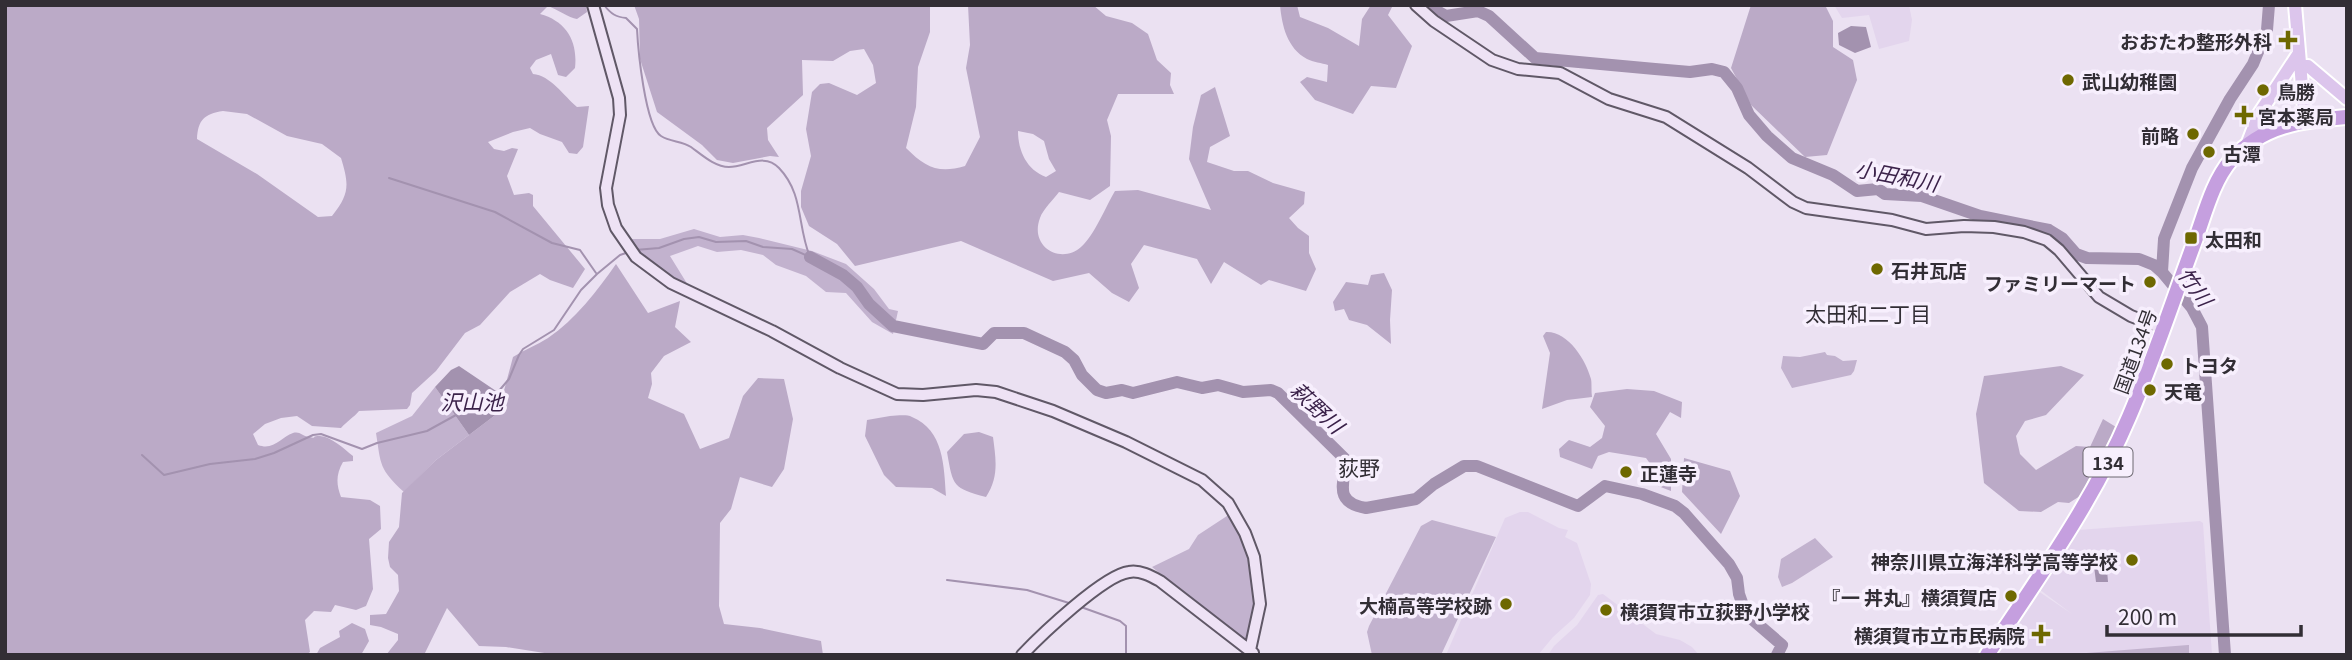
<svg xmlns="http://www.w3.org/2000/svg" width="2352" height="660" viewBox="0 0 2352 660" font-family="Georgia,'Noto Sans JP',serif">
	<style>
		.built { fill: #e3d5ed }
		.green { fill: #c2b2ce }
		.forest { fill: #bbaac7; fill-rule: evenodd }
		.water { fill: #a392af }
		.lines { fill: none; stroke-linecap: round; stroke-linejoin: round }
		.stream { stroke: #a392af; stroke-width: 2 }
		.river { stroke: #a392af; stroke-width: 12 }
		.secondary-casing { stroke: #605867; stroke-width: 14 }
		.primary-casing { stroke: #fff; stroke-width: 16 }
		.highway-casing { stroke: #fff; stroke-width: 18 }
		.secondary { stroke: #eee2f5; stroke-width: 10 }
		.primary { stroke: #dcc5ec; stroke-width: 12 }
		.highway { stroke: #c59fdf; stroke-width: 14 }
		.poi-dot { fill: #6e6800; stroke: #f7effd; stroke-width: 2.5 }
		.labels { text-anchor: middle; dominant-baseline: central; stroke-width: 7; stroke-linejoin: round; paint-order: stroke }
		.shield { fill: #f7effd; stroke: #6d6871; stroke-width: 2 }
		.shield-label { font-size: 18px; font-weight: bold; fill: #322e35 }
		.poi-label { font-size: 19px; font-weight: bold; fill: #322e35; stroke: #f7effd; text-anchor: start }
		.street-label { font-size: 19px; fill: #322e35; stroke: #f7effd }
		.water-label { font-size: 21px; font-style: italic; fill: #3b224a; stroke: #f7effd }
		.neighbourhood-label { font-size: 21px; fill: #322e35; stroke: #f7effd }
	</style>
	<rect width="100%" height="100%" fill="#ebe1f2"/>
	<path class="built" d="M1834,5H1909L1912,20L1909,41L1879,49L1869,15L1842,18Z
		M1520,512H1528L1559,528L1568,530L1565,537L1577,543L1591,584L1590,595L1574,618L1553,637L1538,655H1446L1505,518Z
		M2200,521L2203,523L2212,655H1995L2038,591L2072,614L2039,589L2078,530Z
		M1603,594L1656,634L1680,640L1692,647L1699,655H1548L1554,646L1577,625L1598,595Z"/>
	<path class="green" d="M694,229L720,237L743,235L759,238L812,251L846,264L874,289L889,309L898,311L893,334L872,322L846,293L826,292L806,276L776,265L763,255L741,250L717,252L698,246L670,256L691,290L638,257L626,239H660Z
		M1825,352L1827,355L1835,356L1843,361L1857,360L1854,371L1851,375L1792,388L1781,368L1783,356L1800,357Z
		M435,387L469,435L436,460L404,492C379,469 381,465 376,433L412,416Z
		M1230,514L1251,558L1257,603L1247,644L1152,567L1189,549L1198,535Z
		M1432,520L1496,537L1441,655H1372L1367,632L1369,626L1421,526Z
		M1815,538L1833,557L1792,583L1782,587L1778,577L1781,559Z
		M2189,645V655L2074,654L2188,645Z"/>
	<path class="forest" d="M5,5H586L587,12L577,19C569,18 557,9 548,6L540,14C566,21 578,41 575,68L566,77L558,75L551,54L536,60L530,68L533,74C550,75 564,96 577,107L589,106L583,147L577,154L569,153L562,142L540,134L530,128L513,132L488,142L494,149L504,151L512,148L518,149L507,176L514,195L529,193L533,195V206L585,269L573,288L550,280L540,274L510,292L480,325L465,333L436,371L412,393L410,405L407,409L359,411C353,418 347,421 341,428L312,426L297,416L281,418L265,424L253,434L258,445C274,451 281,437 293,433C300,431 302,436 309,437C319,439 309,436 320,436C332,437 344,449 353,456V461L343,462C336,474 336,484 341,497L370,500L380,506L381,529L369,539L373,589L366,606L356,610L335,605L331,612L314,611L305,620L310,652L306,655H5ZM223,111L247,114L287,136L322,144L341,158C349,184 350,194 332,216L318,217L257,174L197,139C198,120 204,114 223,111Z
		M634,5H930V32L918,67L916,107L906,148C925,167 938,174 965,166L980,137L966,68L970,45L968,5H1093L1106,16L1132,23L1148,34L1157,60L1171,73L1170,85L1174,94H1118L1107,120L1111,136L1110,186L1090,200L1059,192C1054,199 1043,209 1040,218C1029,247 1061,265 1081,247C1094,236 1106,206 1115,191L1138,190L1211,210L1189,159L1193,127L1201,95L1215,87L1230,136L1210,147L1207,162L1234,171H1248L1273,183L1305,192L1304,204L1289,218L1298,228L1309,236V253L1316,269L1306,291L1269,280L1261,285L1224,262L1211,284L1197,259L1144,245L1131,264L1139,288L1129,302L1112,293L1089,273L1053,281L961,241L855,266L837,244L809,226L801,207V191L811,156L806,129L812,92L820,84L829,83L857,95L876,83L873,65L864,49L850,51L833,61L802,60L803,95L767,128L768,140L779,157L770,156L733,163L717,160L702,145L657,112L640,59L639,19ZM1018,131L1033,134L1044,141L1049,159L1056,171L1046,177C1027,170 1018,151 1018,131Z
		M1280,5H1297L1300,17L1328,28L1359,46L1362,19L1371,5H1393L1388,15L1412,46L1396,88L1371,86L1353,114L1315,100L1300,82L1307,77L1327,82L1328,65C1322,63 1313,62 1307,59C1287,48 1282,26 1280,5Z
		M1751,5H1825L1833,21V47L1853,60L1857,80L1827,155L1805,157L1751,105L1731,68Z
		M616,264L648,313L680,301L675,327L691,342L664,356L651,373L652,384L648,398L684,414L700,449L729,438L743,396L758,378L784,379L793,419L784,469L772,487L740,477L731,509L720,523L719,606L724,624L760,628L821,641L823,655H696L674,653L671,655H557L506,647L479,646L447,608L424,655H386L398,640V634L381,627L370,625V615L386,614L399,591L398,575L390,567L388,558L389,542L399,527L402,493L436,460L498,413L513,357C524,350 537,345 548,338C576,319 597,291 616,264Z
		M1384,273L1392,290L1390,320L1391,344L1367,325L1349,320L1344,309L1335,311L1333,302L1346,282L1368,285L1371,275Z
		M1546,332C1568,331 1586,360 1591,379C1592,384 1591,391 1592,397L1567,400L1542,409L1550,353L1543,336Z
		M2061,366L2084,375L2046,415L2025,421L2016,436L2020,454L2036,470L2076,446L2090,447L2103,419L2116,427L2080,496L2069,503L2058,502L2041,512L2019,511L1984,483L1976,414L1984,376Z
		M1627,389L1654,391L1682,402L1681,418L1670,412L1656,434L1671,459V491L1658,486L1654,469L1646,458L1609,452L1598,456L1592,469L1560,457L1559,449L1569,440L1590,447L1602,438L1605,426L1590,407L1595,393Z
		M890,416C897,416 906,414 912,417C944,430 944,467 946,496L932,488L896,487L884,475L865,436L867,420Z
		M979,432L993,437C996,460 999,477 986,497C953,488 953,487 947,452L964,434Z
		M1684,458L1730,471L1740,496L1721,534L1682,492Z
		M352,623L365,629L369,641L361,655H316L320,648L340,637L339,631Z"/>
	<path class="water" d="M1851,26L1866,27L1871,47L1855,53L1839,45L1838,33Z
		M459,366L502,395L498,413L469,435L435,387L451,370Z
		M2106,557L2108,582H2096L2093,558Z"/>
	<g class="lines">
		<path class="stream" d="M604,5C611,14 616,17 626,18L637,29C638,49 645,126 661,136C670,142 682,141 691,147C702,155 715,167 729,167C746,167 764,152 779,168C804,194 797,226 810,257
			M389,178L495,212L552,243L580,250L596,273
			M635,250L659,248L684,239L699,237L716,242L746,241L763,247L792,249L810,257
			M498,392L509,379L519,355L523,349L554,330L581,290L597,274L620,255L626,253
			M142,455L164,475L210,464L255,459L274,453L313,435L321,434L362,449L377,443L427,431L456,415
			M947,580L1027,590L1069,603
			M1081,607L1120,621L1126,626V655"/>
		<path class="river" d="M1426,5L1446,16L1478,11L1489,16L1535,58L1655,69L1690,72L1712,69L1724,72L1737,88L1749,115L1767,136L1792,158L1833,175L1857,191L1878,189L1885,194L1922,196L1980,216L2049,230L2062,238L2076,254L2087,258L2139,259L2154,265L2162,272L2192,308L2202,327L2225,655
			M810,257L843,275L857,287L869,304L893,326L983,344L994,333H1024L1065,352L1074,360L1082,375L1097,390L1106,393L1122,390L1133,393L1177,382L1202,388L1218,385L1243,392L1271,390L1278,393L1346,460C1345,482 1332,502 1366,508L1416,499L1434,484L1464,466H1477L1578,506L1605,486L1642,494L1675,506L1684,513L1729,564L1737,578L1739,594L1746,614L1782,645L1777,655
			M2162,272L2164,239L2192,168L2230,99L2253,64L2267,30L2269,5"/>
		<defs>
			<path id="secondary" d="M593,5L619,98L620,115L606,188L608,205L616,228L636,257L671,283L772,331L840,368L897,394L923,395L976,390L996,392L1053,411L1126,442L1202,480L1228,503L1245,533L1254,557L1260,604L1250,650
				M1416,5L1434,21L1492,60L1518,69L1560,73L1609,99L1666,117L1748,168L1793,202L1806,208L1892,220L1926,229L1964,226L1994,227L2024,232L2047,240L2059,250L2099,297L2131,316L2162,328
				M1022,655C1041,635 1104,575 1129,572C1140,570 1151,576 1160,581L1253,653"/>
			<path id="primary" d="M2295,5L2305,121
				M2300,66H2308L2347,99
				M2247,145L2259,114L2299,53"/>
			<path id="highway" d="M1987,655C2038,578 2093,502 2129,417C2154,359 2174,297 2196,238C2205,213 2213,181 2231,160C2264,124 2301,121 2347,117"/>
		</defs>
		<use href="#secondary" class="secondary-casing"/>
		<use href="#primary" class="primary-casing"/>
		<use href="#highway" class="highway-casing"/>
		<use href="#secondary" class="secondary"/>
		<use href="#primary" class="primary"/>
		<use href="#highway" class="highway"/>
	</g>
	<g class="poi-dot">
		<path d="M2284.5 29.5h7v7h7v7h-7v7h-7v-7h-7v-7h7z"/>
		<circle cx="2068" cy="80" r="7"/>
		<circle cx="2263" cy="90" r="7"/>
		<path d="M2240.5 104.5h7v7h7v7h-7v7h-7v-7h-7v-7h7z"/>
		<circle cx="2193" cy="134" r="7"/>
		<circle cx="2209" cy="152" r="7"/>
		<rect x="2184" y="231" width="14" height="14" rx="3.5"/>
		<circle cx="1877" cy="269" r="7"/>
		<circle cx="2150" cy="282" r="7"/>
		<circle cx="2167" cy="364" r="7"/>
		<circle cx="2150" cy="390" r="7"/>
		<circle cx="1626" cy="472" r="7"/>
		<circle cx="2132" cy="560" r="7"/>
		<circle cx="2011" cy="596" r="7"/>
		<circle cx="1506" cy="604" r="7"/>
		<circle cx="1606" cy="610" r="7"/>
		<path d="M2037.5 623.5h7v7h7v7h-7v7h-7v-7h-7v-7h7z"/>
	</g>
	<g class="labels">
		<rect class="shield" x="2083.5" y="447.5" width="49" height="29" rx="5"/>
		<g class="shield-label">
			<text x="2108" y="462">134</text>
		</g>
		<g class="poi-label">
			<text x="2272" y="40" text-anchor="end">おおたわ整形外科</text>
			<text x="2082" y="80">武山幼稚園</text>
			<text x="2277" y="90">鳥勝</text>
			<text x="2258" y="115">宮本薬局</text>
			<text x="2179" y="134" text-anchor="end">前略</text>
			<text x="2223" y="152">古潭</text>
			<text x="2205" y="238">太田和</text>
			<text x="1891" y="269">石井瓦店</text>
			<text x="2136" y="282" text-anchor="end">ファミリーマート</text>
			<text x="2181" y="364">トヨタ</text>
			<text x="2164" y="390">天竜</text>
			<text x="1640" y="472">正蓮寺</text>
			<text x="2118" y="560" text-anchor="end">神奈川県立海洋科学高等学校</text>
			<text x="1997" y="596" text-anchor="end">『一 丼丸』横須賀店</text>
			<text x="1492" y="604" text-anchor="end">大楠高等学校跡</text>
			<text x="1620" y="610">横須賀市立荻野小学校</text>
			<text x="2025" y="634" text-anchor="end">横須賀市立市民病院</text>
		</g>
		<g class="street-label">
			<text transform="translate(2134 351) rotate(-70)">国道134号</text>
		</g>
		<g class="water-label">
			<text transform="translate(1897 175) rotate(11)">小田和川</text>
			<text transform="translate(2196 286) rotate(54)">竹川</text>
			<text x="472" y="401">沢山池</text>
			<text transform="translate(1318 407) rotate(43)">萩野川</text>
		</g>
		<g class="neighbourhood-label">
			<text x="1868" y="313">太田和二丁目</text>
			<text x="1359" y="467">荻野</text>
		</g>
	</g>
	<rect width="2352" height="660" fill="none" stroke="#322e35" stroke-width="14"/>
	<path d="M2107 625v10h194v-10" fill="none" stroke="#322e35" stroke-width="3.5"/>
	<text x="2118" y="625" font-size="21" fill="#322e35" stroke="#f7effd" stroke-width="5" paint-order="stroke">200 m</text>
</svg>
